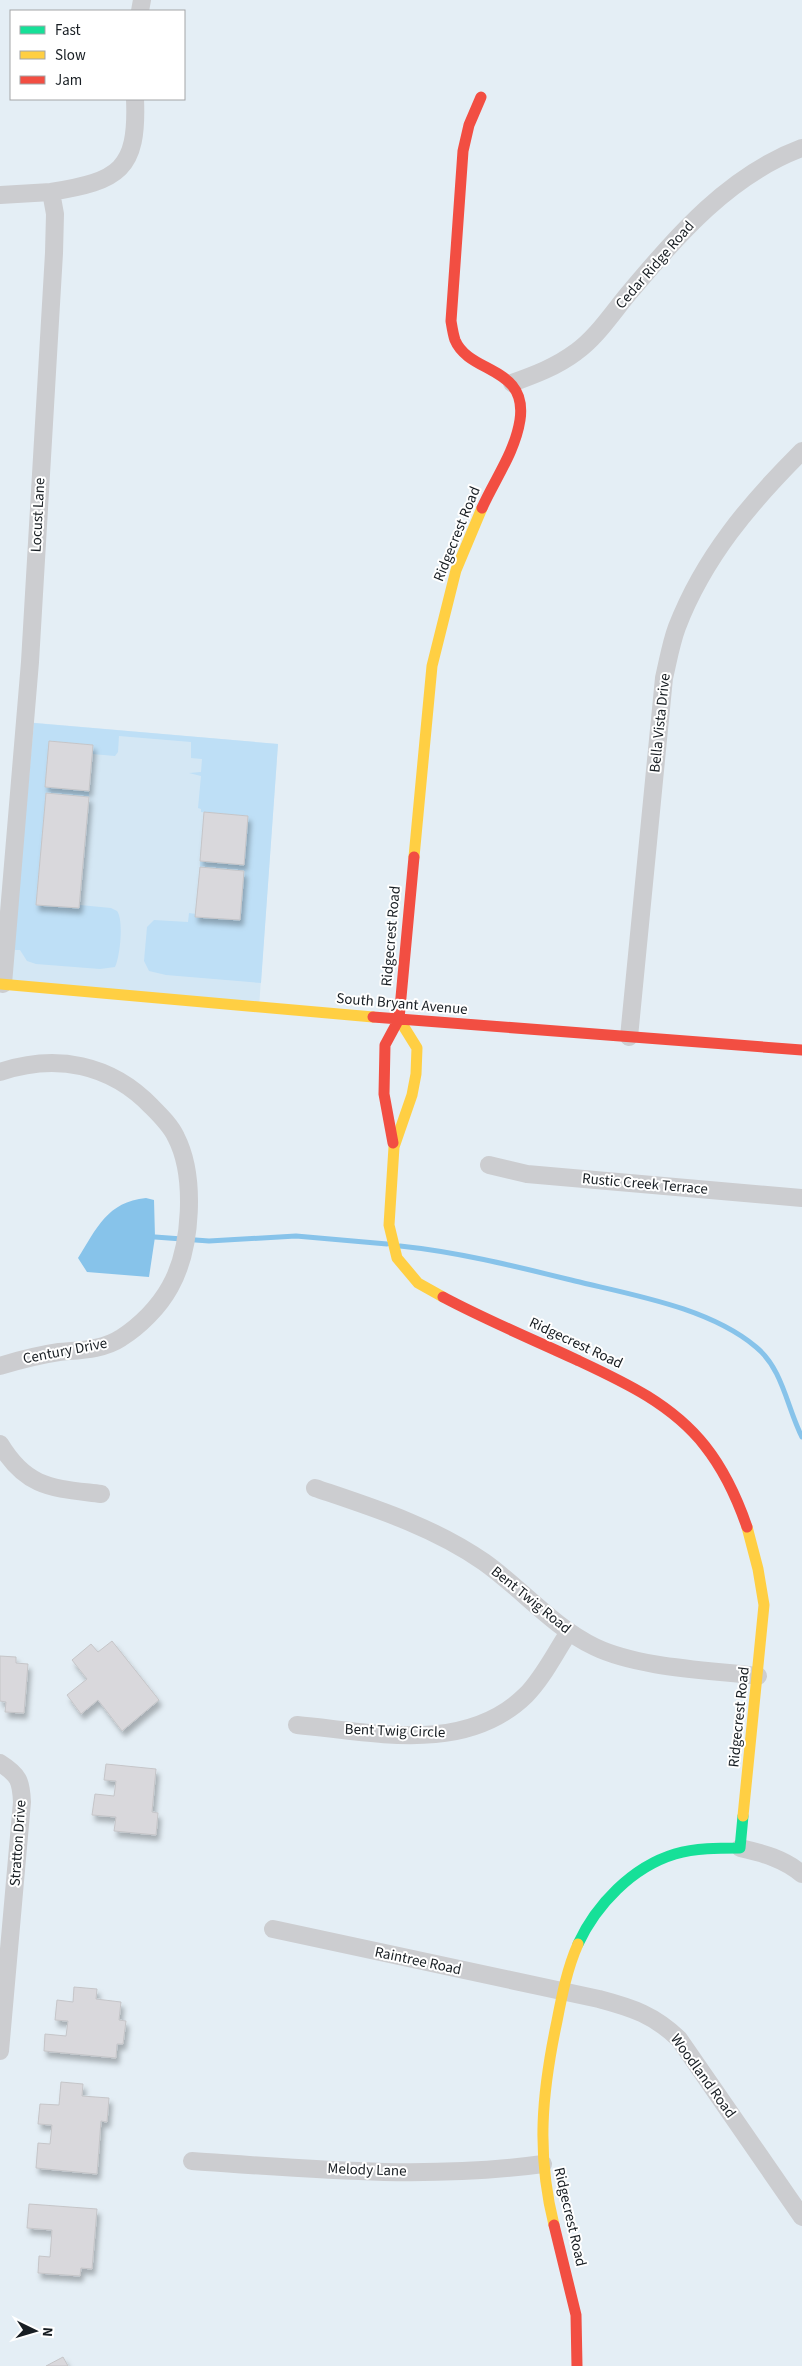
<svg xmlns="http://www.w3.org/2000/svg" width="802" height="2366" viewBox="0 0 802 2366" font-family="'Source Sans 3',sans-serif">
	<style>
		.built { fill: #d4e7f4 }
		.green { fill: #bedff6 }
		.water { fill: #87c3ea }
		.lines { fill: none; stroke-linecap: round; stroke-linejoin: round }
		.stream { stroke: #87c3ea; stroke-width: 5 }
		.building { fill: #d9d8dc; stroke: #c5c5c8; filter: url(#shadow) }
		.street { stroke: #cccdd0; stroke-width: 18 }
		.fast { stroke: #16e098; stroke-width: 11 }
		.slow { stroke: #ffcf43; stroke-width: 11 }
		.jam { stroke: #f24e42; stroke-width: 11 }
		.labels { text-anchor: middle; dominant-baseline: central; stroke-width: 4; stroke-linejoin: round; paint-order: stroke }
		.street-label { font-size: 15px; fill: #181e23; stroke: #fff }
	</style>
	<defs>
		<filter id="shadow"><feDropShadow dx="3" dy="5.5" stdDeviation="2.5" flood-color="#0004"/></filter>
	</defs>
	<rect width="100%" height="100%" fill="#e4eef5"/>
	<path class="built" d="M25,722L278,744L259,1007L3,984Z"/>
	<path class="green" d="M34,723L278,744L261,983L166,975L149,971L144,961L147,927L154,920L188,922L189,913L196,914V917L240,920L244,871L200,867V861L244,865L248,816L201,812V809L198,808L201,776L189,773L201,772L202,759L191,758V742L119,736L118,752L115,756L92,754L93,745L49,741L45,787L89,791V797L46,793L36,904L79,908L80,905L111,908L117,911C124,920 120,957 115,967L100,969L36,964L27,961L20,950H15L14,939Z"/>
	<path class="water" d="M146,1198L154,1200L155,1237L149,1277L87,1272L78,1258C97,1228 107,1202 146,1198Z"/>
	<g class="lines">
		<path class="stream" d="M155,1237L209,1241L296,1236L387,1244
			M400,1246C459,1252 518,1267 575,1281C633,1295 710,1308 756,1347C783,1369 787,1408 802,1437"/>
	</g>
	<path class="building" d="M49,741L93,745L89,791L45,787Z
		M46,793L89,797L79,908L36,905Z
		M204,812L248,816L244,865L200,861Z
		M200,867L244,871L240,920L195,917Z
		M112,1641L159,1700L122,1731L98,1700L81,1714L67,1695L87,1679L72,1660L91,1644L98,1652Z
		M0,1656L16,1657V1663L28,1664L24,1713L5,1712L6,1702L0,1701Z
		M106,1764L156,1769L152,1812L158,1813L156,1835L114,1831L116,1817L92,1815L95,1794L114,1796L116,1781L104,1780Z
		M74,1987L97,1989L96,1999L121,2002L119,2020L126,2021L123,2044H117L116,2058L44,2051L45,2034L66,2036L68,2021L55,2020L57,2000L73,2002Z
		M61,2082L83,2084L82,2096L109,2098L107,2122L101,2121L97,2174L36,2168L38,2143L50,2144L52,2125L38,2124L40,2104L59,2105Z
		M29,2204L97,2209L92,2269L81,2268L80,2276L38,2273L39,2256L50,2257L52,2230L27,2228Z
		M63,2357L68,2366H46Z"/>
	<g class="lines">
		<path class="street" d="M140,11L142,0
			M0,195L51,192
			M512,383C534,375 556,367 576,352C597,337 613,312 629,293C678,235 729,175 802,148
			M3,984L30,662L54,253L55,214L51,192C119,181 138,170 135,99
			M629,1037L664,678C668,661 671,643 677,627C704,557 750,503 802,451
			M0,1072C56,1053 111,1064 152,1107C161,1116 171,1126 176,1137C196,1176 192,1248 170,1287C159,1307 140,1326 121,1338C103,1350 79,1350 59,1352C39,1355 19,1360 0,1366
			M489,1165L527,1174L802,1198
			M0,1444C27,1489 53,1488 101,1494
			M315,1488C374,1508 432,1526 484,1562C522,1589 552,1626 595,1647C639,1668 709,1670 758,1676
			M297,1725C373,1732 465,1755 526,1695C543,1678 555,1653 569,1632
			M0,1763C19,1775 21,1781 22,1802L0,2051
			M740,1848C763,1853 784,1859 802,1874
			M273,1929L599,1999C633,2008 654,2015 679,2039L802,2217
			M192,2161C308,2169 427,2180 543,2164"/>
		<path class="fast" d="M578,1944C596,1905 632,1867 675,1854C696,1848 718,1848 740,1848L743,1816"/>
		<path class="slow" d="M414,857L432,666L456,570L482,508
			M0,984L373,1017
			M399,1019L417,1048L416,1074L412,1095L394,1147L389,1225L397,1258L418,1283L443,1297
			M743,1816L764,1605L758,1569L747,1527
			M554,2225C536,2153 542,2092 557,2021C562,1995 567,1969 578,1944"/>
		<path class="jam" d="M481,97L469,125L463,151L451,321C452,327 453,334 455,340C469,374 528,366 520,420C515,452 495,479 482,508
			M373,1017L802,1050
			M393,1143L384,1094L385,1045L399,1019L414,857
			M443,1297C486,1320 532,1339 577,1360C624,1382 672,1404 705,1446C724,1470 737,1498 747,1527
			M554,2225L576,2315L577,2366"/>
	</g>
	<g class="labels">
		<g class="street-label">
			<text transform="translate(655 265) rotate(-49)">Cedar Ridge Road</text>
			<text transform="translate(38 515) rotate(-87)">Locust Lane</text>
			<text transform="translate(457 534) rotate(-68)">Ridgecrest Road</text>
			<text transform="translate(660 723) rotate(-84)">Bella Vista Drive</text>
			<text transform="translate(391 936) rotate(-85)">Ridgecrest Road</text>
			<text transform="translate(402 1004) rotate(5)">South Bryant Avenue</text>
			<text transform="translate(645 1184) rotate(5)">Rustic Creek Terrace</text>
			<text transform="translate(576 1343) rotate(25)">Ridgecrest Road</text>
			<text transform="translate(65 1351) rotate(-11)">Century Drive</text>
			<text transform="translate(531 1600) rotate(39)">Bent Twig Road</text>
			<text transform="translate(739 1717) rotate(-84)">Ridgecrest Road</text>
			<text transform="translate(395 1731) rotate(2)">Bent Twig Circle</text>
			<text transform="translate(18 1843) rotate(-86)">Stratton Drive</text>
			<text transform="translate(418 1961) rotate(12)">Raintree Road</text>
			<text transform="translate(703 2076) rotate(54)">Woodland Road</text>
			<text transform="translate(367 2170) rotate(2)">Melody Lane</text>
			<text transform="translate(570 2217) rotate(77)">Ridgecrest Road</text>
		</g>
	</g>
	<rect x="10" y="10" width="175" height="90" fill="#ffffff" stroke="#a3a5a7"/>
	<rect x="20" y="26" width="25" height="8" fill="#16e098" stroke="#a3a5a7"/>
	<text x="55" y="35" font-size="15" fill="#181e23">Fast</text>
	<rect x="20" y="51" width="25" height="8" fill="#ffcf43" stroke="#a3a5a7"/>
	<text x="55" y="60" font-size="15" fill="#181e23">Slow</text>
	<rect x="20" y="76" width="25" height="8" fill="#f24e42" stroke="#a3a5a7"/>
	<text x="55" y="85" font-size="15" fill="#181e23">Jam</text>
	<g transform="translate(35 2331) rotate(95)" stroke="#ffffff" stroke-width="4" paint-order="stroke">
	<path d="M0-4L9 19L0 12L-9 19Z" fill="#181e23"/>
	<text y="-8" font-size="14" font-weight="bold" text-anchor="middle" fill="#181e23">N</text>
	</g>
</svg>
